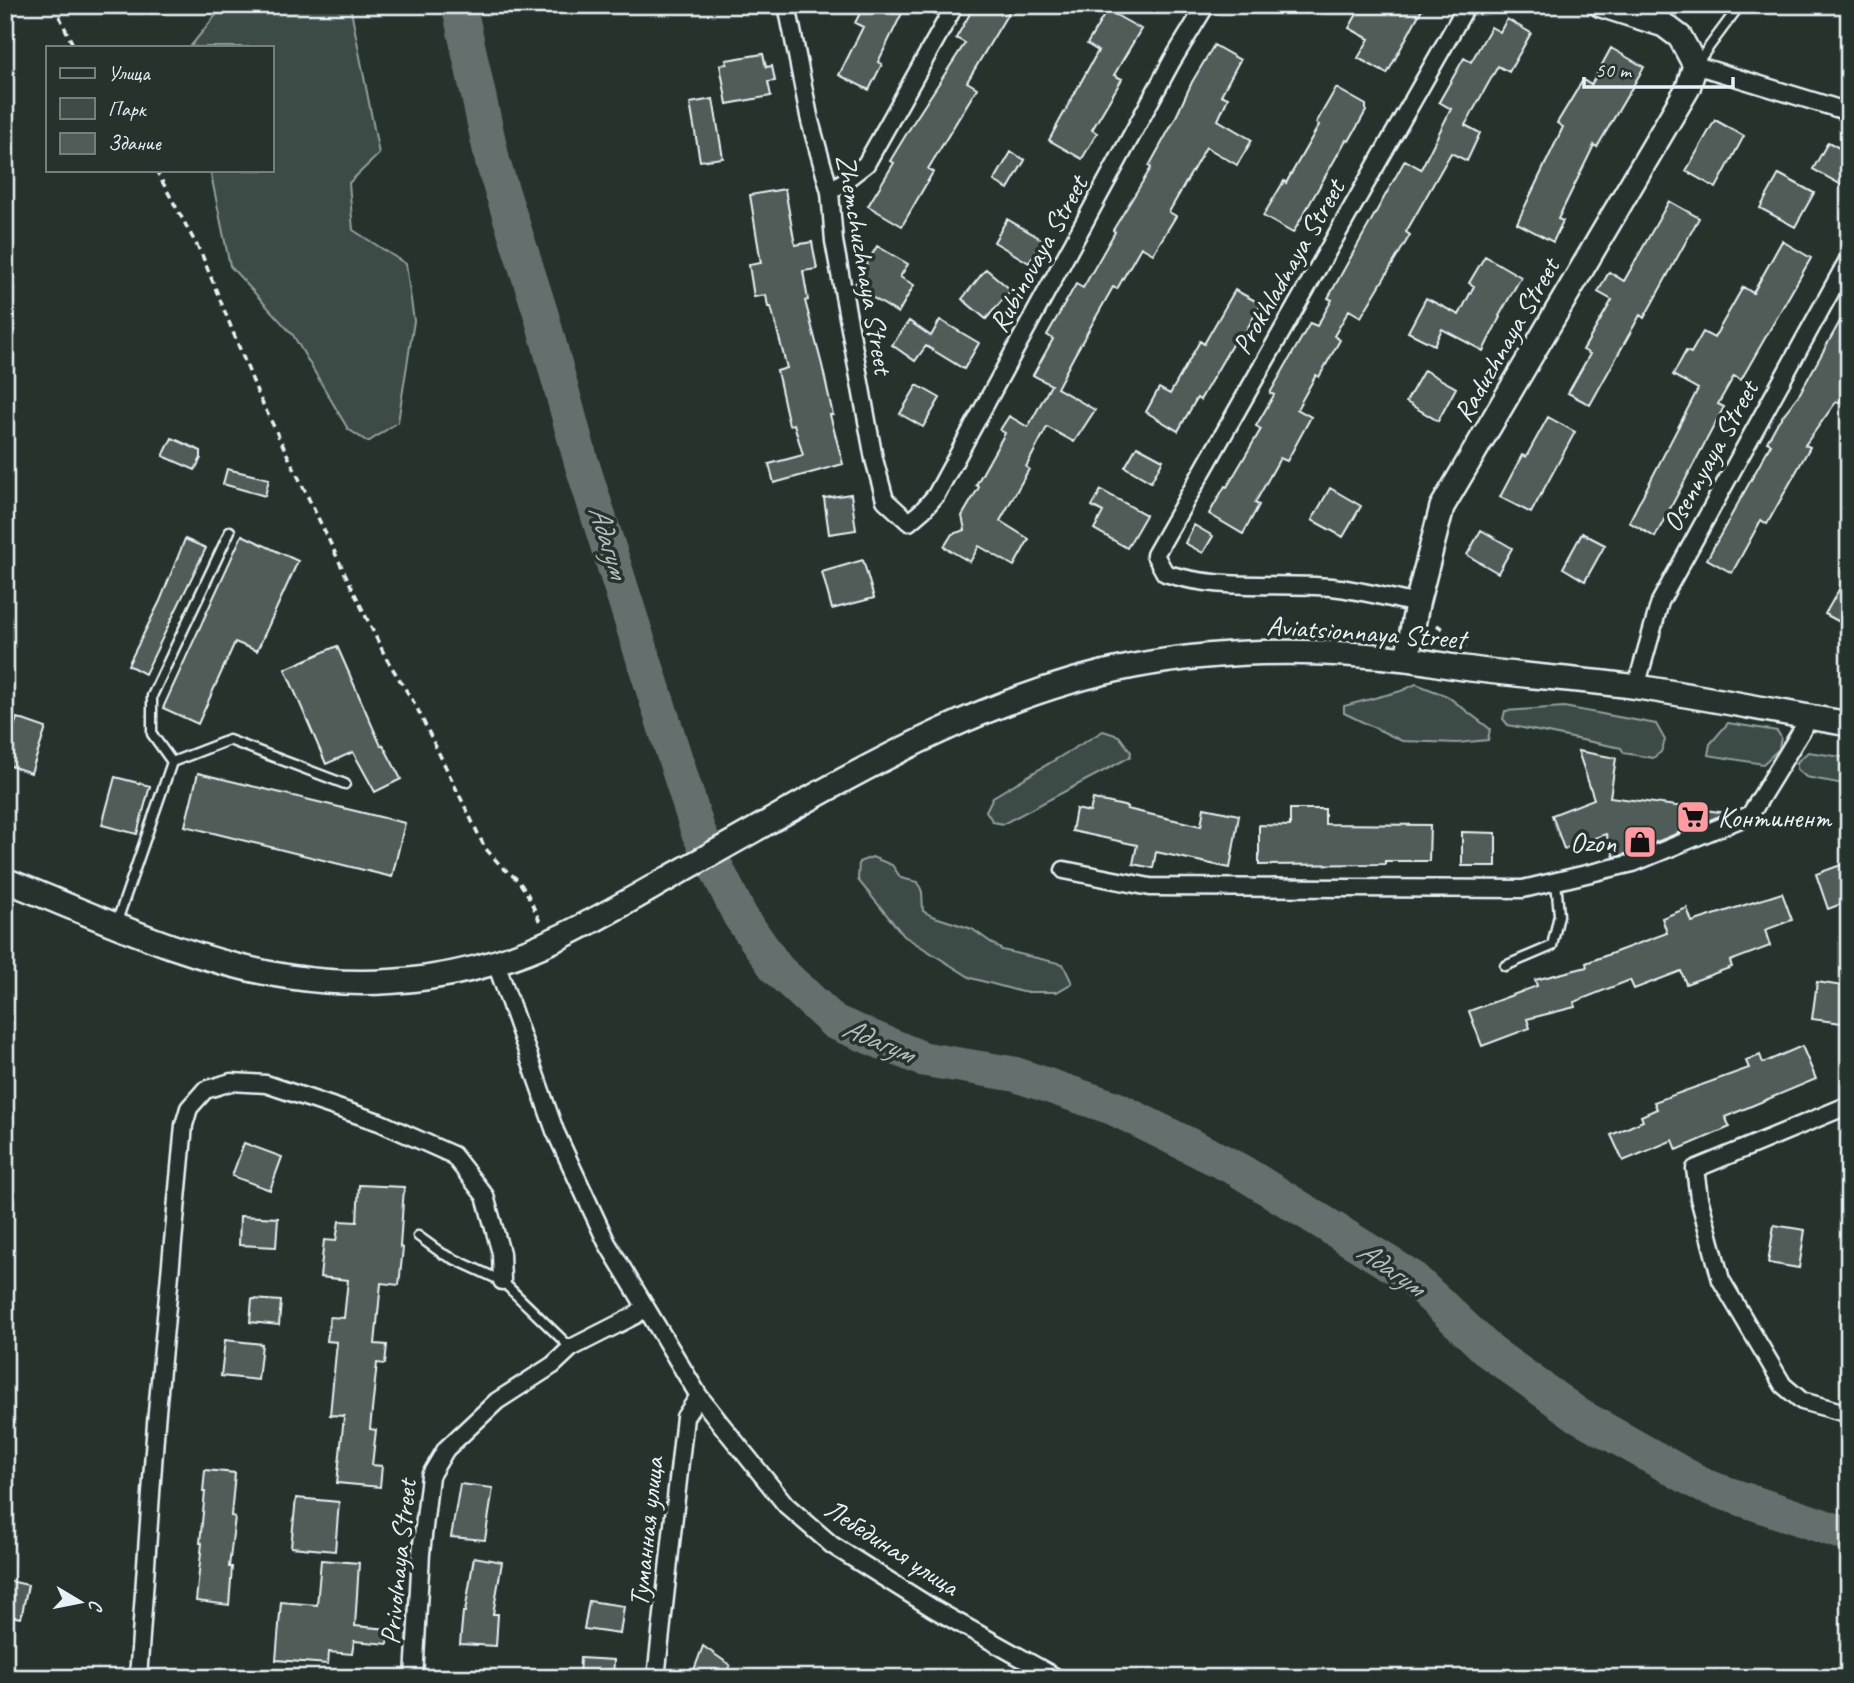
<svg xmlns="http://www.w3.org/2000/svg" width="1854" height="1683" viewBox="0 0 1854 1683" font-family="Caveat,sans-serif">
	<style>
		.green { fill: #3e4b47; stroke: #939ea0; stroke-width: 2 }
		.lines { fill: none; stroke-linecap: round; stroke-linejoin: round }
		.river { stroke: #636f6d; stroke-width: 35 }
		.building { fill: #505c59; stroke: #e8f1f8; stroke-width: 2 }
		.lane-casing { stroke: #e8f1f8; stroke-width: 13 }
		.street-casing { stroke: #e8f1f8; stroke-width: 21 }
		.secondary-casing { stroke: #e8f1f8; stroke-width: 28 }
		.path { stroke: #e8f1f8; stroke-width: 3.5; stroke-dasharray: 7 5; stroke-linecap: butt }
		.lane { stroke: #26332d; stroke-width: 8 }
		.street { stroke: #26332d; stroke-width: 16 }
		.secondary { stroke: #26332d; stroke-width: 23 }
		.labels { text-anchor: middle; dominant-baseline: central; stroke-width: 7; stroke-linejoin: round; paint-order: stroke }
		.street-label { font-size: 28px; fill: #e8f1f8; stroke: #26332d }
		.poi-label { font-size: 28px; fill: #e8f1f8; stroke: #26332d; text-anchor: start }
		.water-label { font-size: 30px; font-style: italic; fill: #b3bdc0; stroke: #26332d }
	</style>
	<rect width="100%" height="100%" fill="#26332d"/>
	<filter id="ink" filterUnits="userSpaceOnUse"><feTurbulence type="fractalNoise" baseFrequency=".0143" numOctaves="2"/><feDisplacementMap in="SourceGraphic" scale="14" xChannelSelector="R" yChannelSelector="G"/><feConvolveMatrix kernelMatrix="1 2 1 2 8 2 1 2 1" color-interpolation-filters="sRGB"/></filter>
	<g filter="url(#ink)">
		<path class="green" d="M224,5H350L379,154L349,183L353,230L406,264L414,321L398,422L368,442L348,429L293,335L230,266L210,170H271V47H190Z
			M1416,684L1447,696L1490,729L1488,740L1457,743L1402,741L1344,713V706L1401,691Z
			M1564,707L1656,724L1665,740L1661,752L1653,758L1624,753L1621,748L1508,725L1503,719L1505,711Z
			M1728,723L1777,731L1781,737L1779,749L1763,764L1708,755L1710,744Z
			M1103,731L1119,736L1131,752L1130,757L1003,824L993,822L986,811L993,797Z
			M1808,752L1849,758V785L1806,777L1797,769V762Z
			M872,857L892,865L901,878L918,882L922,892L923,911L932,916L972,929L1002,950L1063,964L1072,983L1057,992H1022L971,978L904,936L858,880L859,862Z"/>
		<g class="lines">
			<path class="river" d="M459,5L493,163L541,314L581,461L698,831L740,916L777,969L834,1022L923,1059L1014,1074L1114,1108L1237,1169L1411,1277L1490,1352L1578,1415L1704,1486L1849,1535"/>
		</g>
		<path class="building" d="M864,5H906L878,62L882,64L869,90L839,75L863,27L855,23Z
			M975,5H1013L967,82L977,88L928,169L933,172L902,226L868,206L894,163L890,161L913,123L965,43L956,38Z
			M1362,5H1424L1387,74L1358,58L1369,39L1349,28Z
			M1107,10L1141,29L1114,75L1122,79L1092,130L1097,133L1082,159L1049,140L1098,51L1087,44Z
			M1507,19L1531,33L1509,72L1498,66L1465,125L1480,133L1467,161L1451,153L1406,232L1410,235L1361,317L1349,310L1334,336L1340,340L1319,377L1316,375L1297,409L1311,417L1287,461L1280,458L1255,503L1259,505L1243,534L1209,514L1225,486L1227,487L1261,429L1256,426L1274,395L1270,393L1310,323L1317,326L1332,300L1328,298L1405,160L1421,169L1451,109L1439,102L1464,58L1471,62L1491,27L1500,32Z
			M1214,45L1240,60L1221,95L1228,98L1218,120L1252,140L1237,165L1206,147L1169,212L1176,216L1153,254L1141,247L1117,289L1113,287L1074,356L1057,388L1095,410L1074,442L1047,427L1026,467L1029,469L1000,521L1029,539L1014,566L979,546L970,562L944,547L952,534L965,530L962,516L979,487L976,485L1005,433L1000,430L1009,416L1028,427L1051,385L1033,375L1053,339L1047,335L1076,284L1083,288L1115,232L1113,230L1151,168L1149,166L1175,119L1192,82Z
			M1611,48L1644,67L1597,147L1594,145L1558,219L1563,221L1553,242L1517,223L1563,127L1557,123L1583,80L1591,85Z
			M763,54L766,67L772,66L775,81L768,82L771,96L727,104L720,65L727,64L726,60Z
			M1336,88L1366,105V111L1349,141L1346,140L1293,233L1263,216L1284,181L1286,183L1319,125L1316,123Z
			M713,99L723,158L700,161L690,103Z
			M1715,120L1744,136L1716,188L1686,171Z
			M1828,142L1849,153V189L1813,169Z
			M1011,152L1025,160L1008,189L994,181Z
			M1779,174L1814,193L1795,227L1760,208Z
			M785,189L795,245L812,242L817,269L803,271L808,300L805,301L822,365L833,415H830L843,464L774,483L769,464L803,455L794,424L789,425L777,371L787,368L771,307H768L766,295L754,297L749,265L761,263L750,195Z
			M1669,201L1699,218L1644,318L1640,315L1590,405L1568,393L1590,354L1583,350L1612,300L1598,292L1609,272L1624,281Z
			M1007,219L1043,240L1029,263L994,242Z
			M1782,241L1811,258L1741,380L1734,376L1718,404L1724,407L1655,537L1629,522L1698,389L1673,375L1686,351L1691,353L1703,332L1714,338L1743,287L1753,293Z
			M877,246L908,264L900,277L914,285L898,313L854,286Z
			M1485,256L1521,277L1499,316L1500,317L1483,351L1442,329L1434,345L1408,332L1426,298L1459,315L1474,286L1469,283Z
			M986,269L1011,290L986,319L962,299Z
			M1235,290L1261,304L1238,345L1233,343L1200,400L1197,398L1178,431L1146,412L1159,388L1170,394L1200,341L1204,344Z
			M1849,305V385L1839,403L1836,402L1805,445L1810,447L1767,524L1761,520L1732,573L1707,559L1771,444L1767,442L1778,422L1800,393Z
			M940,320L979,343L964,369L926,346L915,361L892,345L909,321L931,336Z
			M1424,370L1456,388L1438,421L1406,402Z
			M917,385L940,398L923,427L900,414Z
			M1548,417L1575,432L1531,513L1500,497L1522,455L1526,457Z
			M172,438L201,451V458L195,470L163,456Z
			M1137,446L1163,460L1151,482L1125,467Z
			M227,469L269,479L265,496L223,484Z
			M1330,488L1361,506L1343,537L1312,520Z
			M1101,490L1146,515L1127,548L1094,529L1103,512L1092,506Z
			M851,494L856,530L829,534L824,498Z
			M1194,525L1213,536L1203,553L1185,543Z
			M1481,530L1512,548L1498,573L1467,555Z
			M1582,533L1605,545L1585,581L1563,568Z
			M242,535L298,561L257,651L235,642L198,724L163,708Z
			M185,539L206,548L145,674L128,665L160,601Z
			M863,560L874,598L832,609L822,572Z
			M1849,572V627L1825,614Z
			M337,646L381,746L383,745L401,779L375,792L353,752L326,764L285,669Z
			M17,718L46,728L31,773L5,764V753Z
			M1578,751L1616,758L1610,797L1727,813L1630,853L1614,857L1606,834L1564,849L1552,815L1594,799Z
			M198,773L405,823L392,877L185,826Z
			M115,777L150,786L137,834L102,825Z
			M1093,799L1128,807L1127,809L1201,826L1204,808L1239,815L1230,868L1156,852L1153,868L1133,864L1137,845L1072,831L1076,809L1090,812Z
			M1290,809H1325V824L1430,825L1429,861H1385V864L1259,865V825L1290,826Z
			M1462,832L1496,833V866H1462Z
			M1849,862V901L1828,909L1816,874Z
			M1782,893L1792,920L1765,930L1770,946L1730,961L1732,967L1686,984L1681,971L1634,989L1630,980L1574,1002L1575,1007L1527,1019L1530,1028L1482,1046L1469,1011L1537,986L1535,980L1587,967L1586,963L1667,933L1662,918L1687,908L1692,922Z
			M1817,982L1849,987V1024L1812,1019Z
			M1802,1046L1816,1079L1725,1117L1730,1127L1677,1150L1673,1140L1623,1161L1611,1135L1643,1121L1641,1116L1657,1109L1654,1102L1749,1068L1746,1061L1760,1055L1763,1063Z
			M244,1143L282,1157L270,1190L232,1176Z
			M359,1185L404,1187L400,1247L403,1248L399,1285L381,1283L375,1344L387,1345L385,1364L377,1363L370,1429L376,1430L372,1465L382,1466L380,1487L337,1483L344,1416L330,1415L337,1342L327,1341L330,1317L344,1318L348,1280L320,1277L324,1240L336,1241L339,1221L357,1222Z
			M240,1216L278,1218L276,1247L239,1245Z
			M1774,1225L1805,1230L1799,1268L1768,1263Z
			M252,1299L281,1301L279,1325L250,1322Z
			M225,1340L262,1344L258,1380L221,1376Z
			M205,1470L235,1473L231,1516L235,1517L229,1567H232L229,1605L196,1601L202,1543H200L205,1492H203Z
			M460,1484L493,1488L485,1540L451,1537Z
			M296,1498L339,1502L335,1551L291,1547Z
			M474,1557L502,1562L493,1614H498L496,1646L460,1644L463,1612H465Z
			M321,1560L359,1563L355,1626L389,1629L388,1644L354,1641L352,1654L329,1652L328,1664L276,1660L281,1602L317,1605Z
			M5,1580L28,1585L21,1618L5,1615Z
			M589,1601L624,1606L620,1634L584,1629Z
			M703,1646L730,1665L725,1678H691Z
			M580,1658L614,1660L613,1678H579Z"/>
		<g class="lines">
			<defs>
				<path id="lane" d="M1697,63L1740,5
					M172,762L152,734V696L230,531
					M116,924L172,762L229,740L345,784
					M1505,966L1552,946L1559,915L1556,881
					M418,1236L443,1254L502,1281L571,1348"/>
				<path id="street" d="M787,5L810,121L830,192L834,241L874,459L885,500L909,522L923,510L936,495L1172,61L1206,5
					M1695,65L1849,112
					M830,192L866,164L955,5
					M1417,604C1389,598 1360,590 1332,587C1276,582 1219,591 1165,573L1155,555L1467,5
					M1636,687L1660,602L1849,258
					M1064,870L1150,887L1523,889L1633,863L1750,815L1810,717
					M496,963L555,1131L607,1243L699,1396L720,1423L786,1505L832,1545L934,1609L1057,1678
					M1849,1105L1695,1169L1699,1198L1721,1280L1783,1385L1802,1401L1849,1414
					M138,1678L156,1423L184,1125L189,1108L205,1090L231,1082L266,1084L379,1122L453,1155L485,1196L501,1253L502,1281
					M414,1678L421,1553L430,1476L446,1449L497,1401L553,1365L571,1348L636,1315L644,1306
					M656,1678L685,1417L699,1396"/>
				<path id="secondary" d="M1407,659L1417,604L1442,507L1688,88L1695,65L1680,37L1664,25L1601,5
					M5,880C98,917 191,962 290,977C381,991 473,978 556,939C606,916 653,886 701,860C839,783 977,696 1134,666C1224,649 1316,649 1406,659C1425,661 1444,666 1464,668C1521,676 1580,679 1638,687C1708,698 1778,712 1849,724"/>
			</defs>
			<use href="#lane" class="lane-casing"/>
			<use href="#street" class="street-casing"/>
			<use href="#secondary" class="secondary-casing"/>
			<path class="path" d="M54,5L74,47
				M156,170L202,255L258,394L386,658L416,706L485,848L502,867L518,880L528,895L540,922
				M1437,625L1466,647"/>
			<use href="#lane" class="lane"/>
			<use href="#street" class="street"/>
			<use href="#secondary" class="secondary"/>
		</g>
	</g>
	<defs>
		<symbol id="supermarket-square" viewBox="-11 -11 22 22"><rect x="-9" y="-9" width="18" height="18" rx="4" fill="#ff9aa2" stroke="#26332d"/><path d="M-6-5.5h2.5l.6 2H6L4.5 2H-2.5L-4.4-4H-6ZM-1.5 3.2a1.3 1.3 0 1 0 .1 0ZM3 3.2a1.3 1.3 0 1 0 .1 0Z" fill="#111"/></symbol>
		<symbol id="shop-square" viewBox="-11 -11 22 22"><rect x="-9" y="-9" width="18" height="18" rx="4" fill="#ff9aa2" stroke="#26332d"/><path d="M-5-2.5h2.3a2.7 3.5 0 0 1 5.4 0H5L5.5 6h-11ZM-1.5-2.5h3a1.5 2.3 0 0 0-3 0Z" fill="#111"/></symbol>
	</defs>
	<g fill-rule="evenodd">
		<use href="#supermarket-square" x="1674" y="798" width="38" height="38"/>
		<use href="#shop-square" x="1621" y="823" width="38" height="38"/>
	</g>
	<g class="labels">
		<g class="street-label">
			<text transform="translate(1038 254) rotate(-61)">Rubinovaya Street</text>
			<text transform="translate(865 264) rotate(80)">Zhemchuzhnaya Street</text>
			<text transform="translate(1288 267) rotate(-60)">Prokhladnaya Street</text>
			<text transform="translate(1506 340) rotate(-60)">Raduzhnaya Street</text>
			<text transform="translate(1710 456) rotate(-61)">Osennyaya Street</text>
			<text transform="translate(1366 632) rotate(4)">Aviatsionnaya Street</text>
			<text transform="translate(646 1532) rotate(-84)">Туманная улица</text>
			<text transform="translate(892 1547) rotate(33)">Лебединая улица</text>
			<text transform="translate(398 1562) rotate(-84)">Privolnaya Street</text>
		</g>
		<g class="poi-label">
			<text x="1718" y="817">Континент</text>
			<text x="1616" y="842" text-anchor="end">Ozon</text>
		</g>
		<g class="water-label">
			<text transform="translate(609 541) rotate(73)">Адагум</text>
			<text transform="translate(878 1040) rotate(23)">Адагум</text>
			<text transform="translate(1391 1268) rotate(35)">Адагум</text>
		</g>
	</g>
	<rect width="1854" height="1683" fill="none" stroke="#26332d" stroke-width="28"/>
	<rect x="14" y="14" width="1826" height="1655" fill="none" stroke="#e8f1f8" stroke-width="2.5" filter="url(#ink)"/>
	<rect x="46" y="46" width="228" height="126" fill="#26332d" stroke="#747f7e" stroke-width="2"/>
	<rect x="60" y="68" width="35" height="10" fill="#26332d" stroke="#747f7e" stroke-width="2"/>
	<text x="108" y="80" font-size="21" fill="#e8f1f8">Улица</text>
	<rect x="60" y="98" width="35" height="21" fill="#3e4b47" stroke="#747f7e" stroke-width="2"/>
	<text x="108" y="116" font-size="21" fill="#e8f1f8">Парк</text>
	<rect x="60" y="133" width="35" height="21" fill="#505c59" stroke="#747f7e" stroke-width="2"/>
	<text x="108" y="150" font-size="21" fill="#e8f1f8">Здание</text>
	<g transform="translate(80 1602) rotate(100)" stroke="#26332d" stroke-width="5" paint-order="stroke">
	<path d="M0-5L12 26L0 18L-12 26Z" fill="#e8f1f8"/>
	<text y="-10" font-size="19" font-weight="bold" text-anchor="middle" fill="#e8f1f8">С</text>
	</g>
	<path d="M1584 77v10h149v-10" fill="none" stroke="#e8f1f8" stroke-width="3.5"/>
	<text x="1595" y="77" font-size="21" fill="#e8f1f8" stroke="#26332d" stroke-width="5" paint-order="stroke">50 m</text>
</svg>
